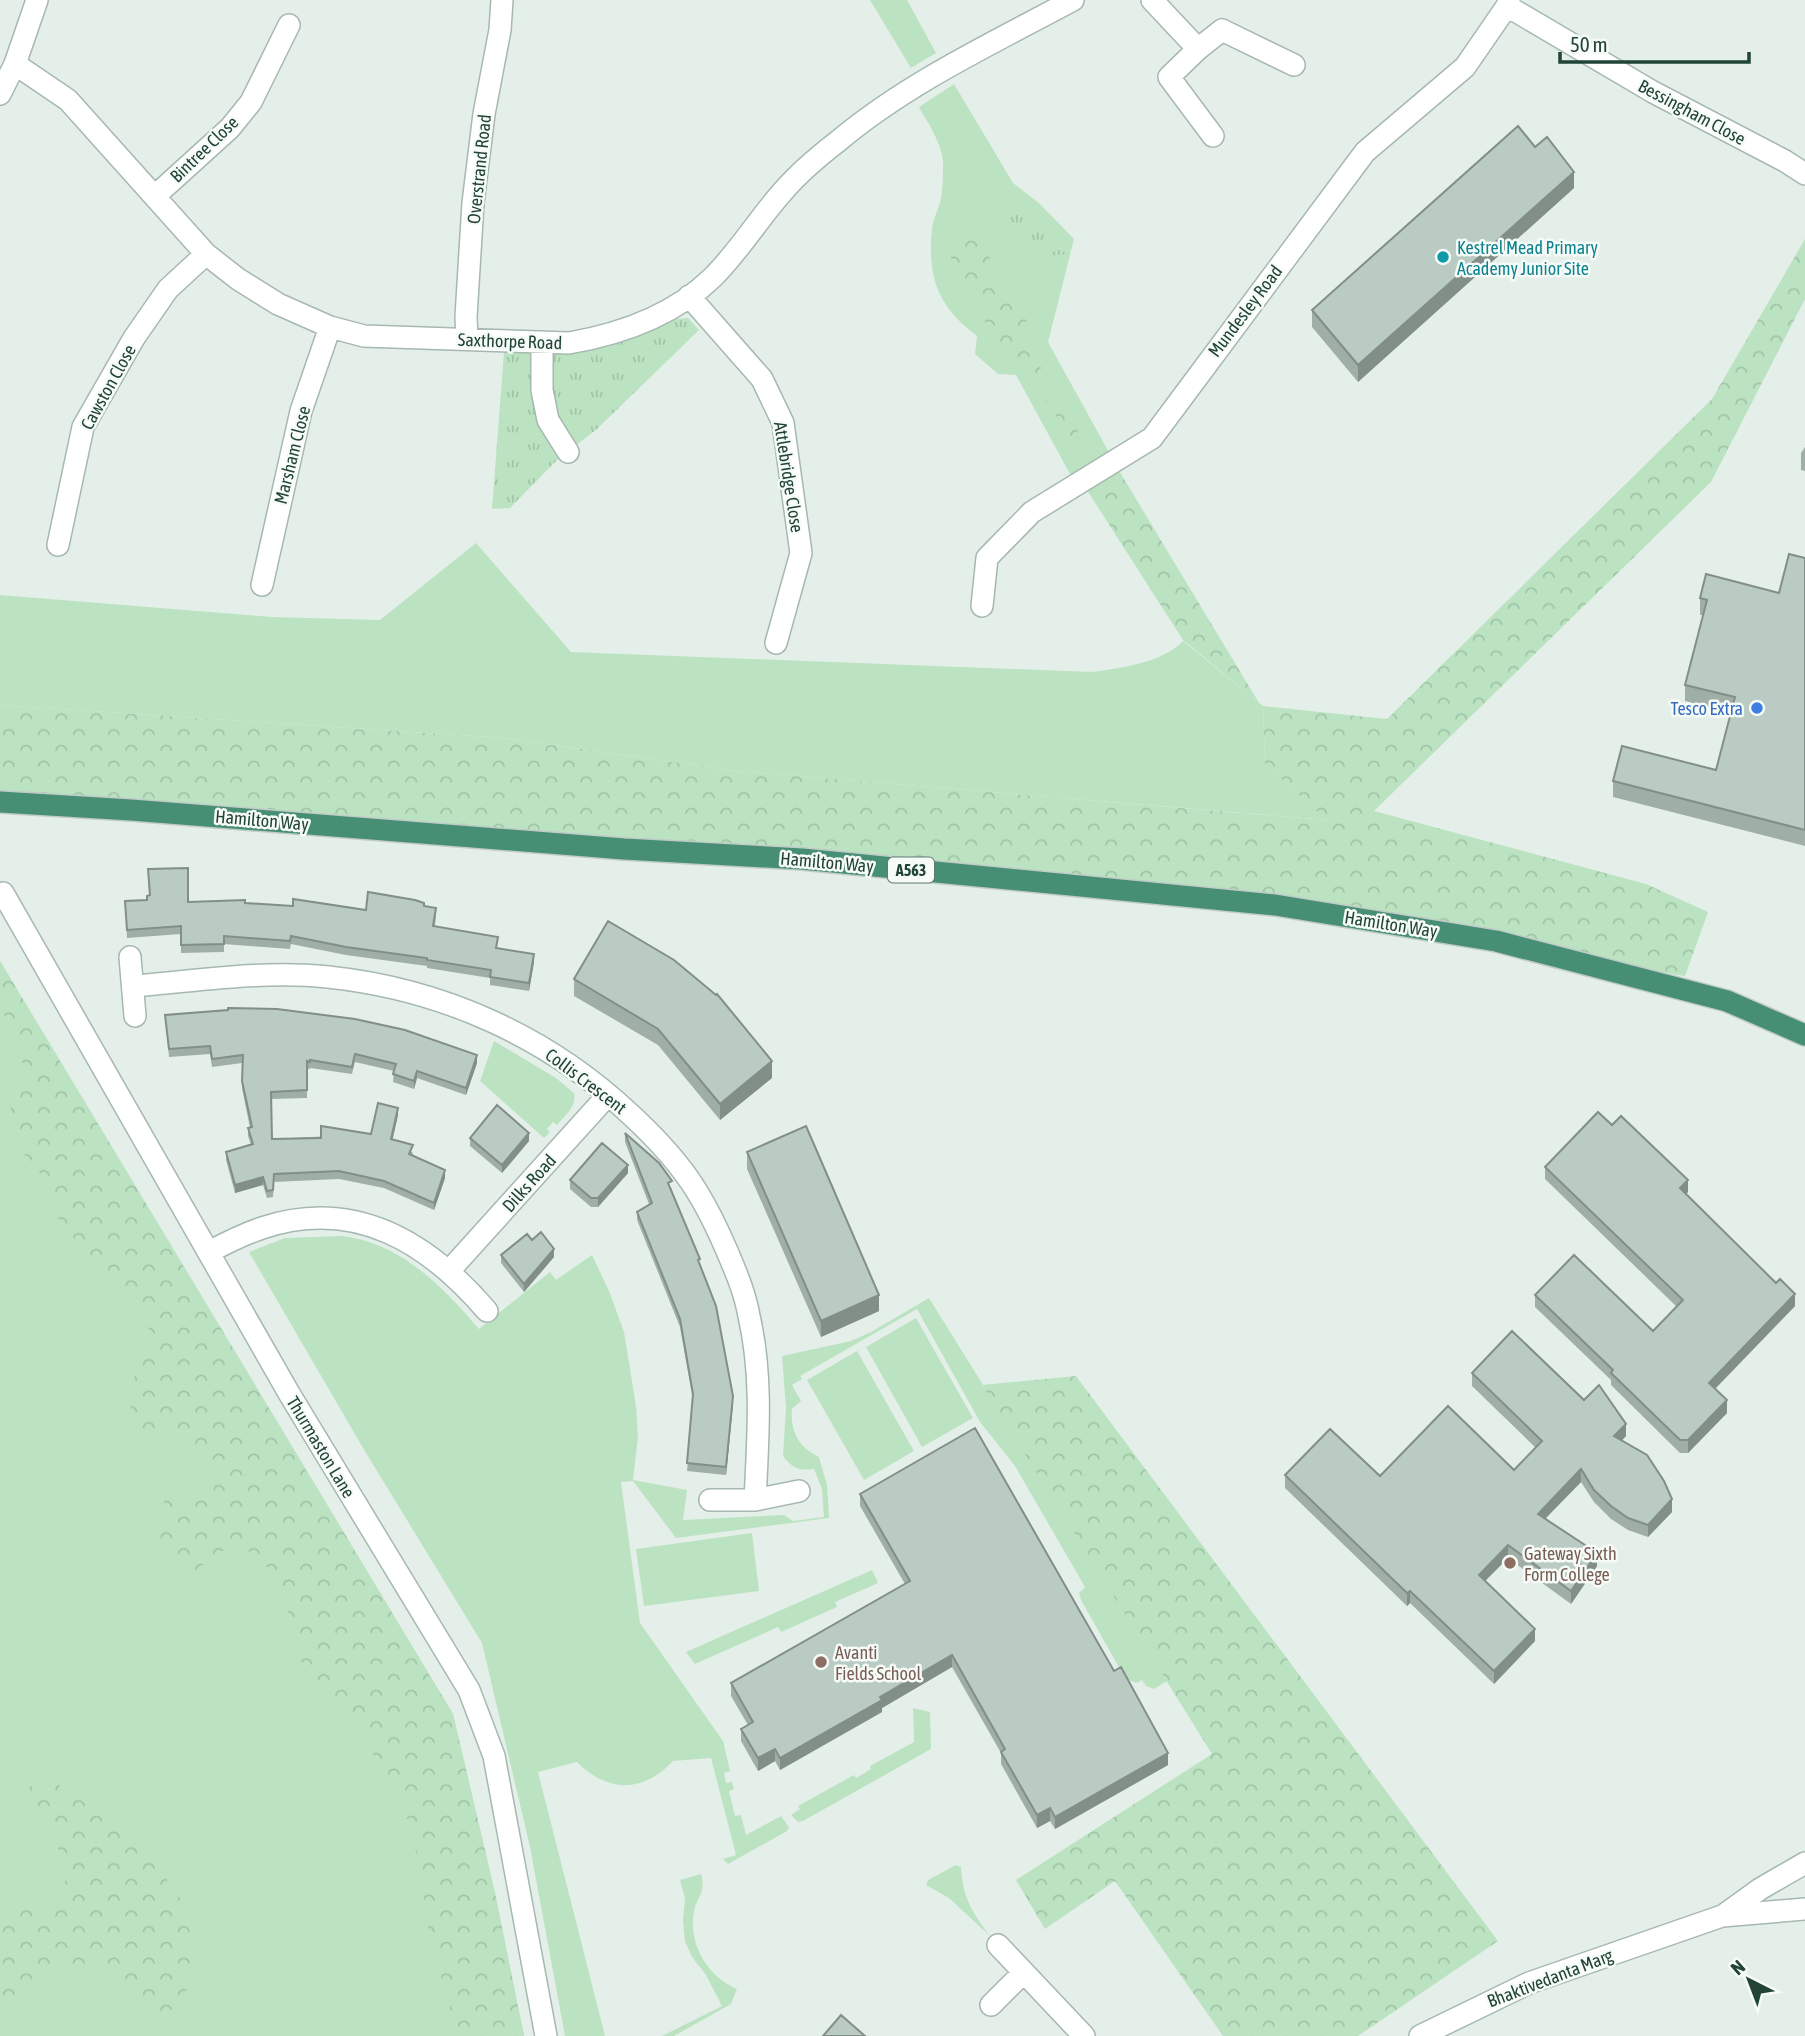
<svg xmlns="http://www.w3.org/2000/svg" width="1805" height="2036" viewBox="0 0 1805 2036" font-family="'Asap Condensed',sans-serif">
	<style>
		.green { fill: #bbe3c1 }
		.forest { fill: url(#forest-crowns) }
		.park { fill: url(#park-tufts) }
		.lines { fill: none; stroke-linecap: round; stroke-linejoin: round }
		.minor-casing { stroke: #a6b8b0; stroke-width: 24 }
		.tertiary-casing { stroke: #a6b8b0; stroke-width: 24 }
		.trunk-casing { stroke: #c1cbc7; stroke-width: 24 }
		.minor { stroke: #fff; stroke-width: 21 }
		.tertiary { stroke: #fff; stroke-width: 21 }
		.trunk { stroke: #468f75; stroke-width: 21 }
		.wall { fill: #9fafa7 }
		.shaded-wall { fill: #828e88 }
		.building { fill: #b9cbc2; stroke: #828e88; stroke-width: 2 }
		.culture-dot { fill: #0f9aa8; stroke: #f6fbf8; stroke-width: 2.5 }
		.shop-dot { fill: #3f7fe0; stroke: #f6fbf8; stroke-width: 2.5 }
		.education-dot { fill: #8d6e63; stroke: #f6fbf8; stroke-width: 2.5 }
		.labels { text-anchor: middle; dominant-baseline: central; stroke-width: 5; stroke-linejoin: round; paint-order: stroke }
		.shield { fill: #f6fbf8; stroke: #617b70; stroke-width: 2 }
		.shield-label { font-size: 16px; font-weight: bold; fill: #214436 }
		.street-label { font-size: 18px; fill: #214436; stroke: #f6fbf8 }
		.culture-label { font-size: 18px; fill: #0d838f; stroke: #f6fbf8; text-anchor: start }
		.shop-label { font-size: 18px; fill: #366cbe; stroke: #f6fbf8; text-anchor: end }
		.education-label { font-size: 18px; fill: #785e54; stroke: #f6fbf8; text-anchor: start }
	</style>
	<defs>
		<pattern id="forest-crowns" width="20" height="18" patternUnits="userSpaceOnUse" patternTransform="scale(1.75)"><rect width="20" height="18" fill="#bbe3c1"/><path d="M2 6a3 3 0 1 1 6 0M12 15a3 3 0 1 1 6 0" fill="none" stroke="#a0c4a6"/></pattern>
		<pattern id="park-tufts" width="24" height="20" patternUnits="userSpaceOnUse" patternTransform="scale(1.75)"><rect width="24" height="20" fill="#bbe3c1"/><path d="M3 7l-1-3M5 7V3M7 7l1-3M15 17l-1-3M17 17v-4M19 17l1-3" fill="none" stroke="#a0c4a6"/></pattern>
	</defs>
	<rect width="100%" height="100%" fill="#e5efe9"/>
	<path class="green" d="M870,0H907L936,53L911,68Z
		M954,84L1013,183L1040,204L1074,239L1048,342L1111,456L1076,485L1016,375L998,374L975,354L977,336C938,307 927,277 932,229C933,220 937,212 940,203C943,191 943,173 943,161C941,142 928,123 919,107Z
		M476,543L571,652L1092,672C1121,668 1162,663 1183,641L1263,706L1265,764L1328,820L737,771L504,738L0,705V595L272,617L380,620Z
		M0,961L453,1714L495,1893L524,2036H0Z
		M494,1041L556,1078L574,1093C577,1107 565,1115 557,1125L553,1122L547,1129L550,1132L544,1138L480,1081Z
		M341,1236C400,1242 442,1286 479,1329L550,1272L556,1280L592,1255L609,1291L624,1332L636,1406L638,1437L633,1480L687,1490L683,1520L784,1515L793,1521L824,1517L822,1489L814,1469C799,1471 792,1468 783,1456L786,1408L782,1356L851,1341L871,1332L929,1298L1167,1681L1154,1689L1146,1686L1142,1680L1136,1683L1125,1678L1081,1600L1079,1593L1085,1587L1015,1466L980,1422L917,1309L800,1376L802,1379L792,1385L801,1401L792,1409C790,1431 799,1448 819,1457L827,1485L829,1518L676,1538L633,1481L621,1482L640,1623L723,1741L730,1771L724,1773L726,1783L732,1782L734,1789L729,1791L735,1816L741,1815L746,1835L781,1816L789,1827L787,1831L728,1864L723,1859L736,1855L711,1758L673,1761C644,1793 607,1793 577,1762L538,1772L605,2036H565L530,1847L482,1643L363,1448L249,1252L285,1238Z
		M916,1318L973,1418L922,1447L866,1347Z
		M857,1351L914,1451L864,1480L807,1380Z
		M752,1533L759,1591L644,1606L636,1549Z
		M872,1570L878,1583L835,1602L837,1607L781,1632L778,1627L695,1664L686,1652Z
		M913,1708L930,1712L931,1749L803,1821L798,1822L791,1815L800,1809L798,1806L854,1775L856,1778L871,1769L870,1766L914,1742Z
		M956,1865L961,1867C962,1896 973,1914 990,1936L949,1898L926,1885L928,1880Z
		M701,1874C706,1893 698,1894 694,1911C688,1944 707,1976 737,1989L731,2004L674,2036H662L722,2006L706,1975L692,1957L685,1941L683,1921L685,1898L680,1880Z"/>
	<path class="forest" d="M982,237L1005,300L1026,306L1027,344L1086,445L1079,450L1012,351L999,344L984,320L987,304L979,285L955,279L951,257L962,238Z
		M1805,239V299L1711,482L1374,811L1646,884L1708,912L1685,976L1198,898L0,802V705L504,738L737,771L1327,820L1265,764L1263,706L1387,719L1712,399Z
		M1115,464L1259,703L1183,640L1085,487Z
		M0,961L453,1714L495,1893L524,2036H458L429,1934L419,1863L408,1820L367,1743L316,1688L304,1670L282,1591L271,1571L252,1552L231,1549L217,1552L193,1574L179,1565L163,1550L157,1521L165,1499L192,1498L213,1494L216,1478C203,1454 188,1435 160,1430L150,1439L134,1436L129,1425L133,1383L140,1357L150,1338L148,1326L139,1304L124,1283L95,1264L55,1215L50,1196L38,1169L20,1150L7,1132L8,1116L25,1070L10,1026L0,1007Z
		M1076,1376L1498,1941L1358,2036H1223L1115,1881L1045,1929L1016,1880L1212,1754L982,1385Z
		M47,1778C88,1802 123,1831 155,1866C166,1878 176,1889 183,1904C191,1922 193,1954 191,1973C188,2001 173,2013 148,2020L135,2006L126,1986L113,1968L101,1965L47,1976L22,1988L6,2002L0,2021L3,2036H0V1916L26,1907L52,1905L66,1888L62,1856L51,1834L36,1817L26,1797L32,1782Z"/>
	<path class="park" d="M1026,197L1068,238V254L1034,257L998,205Z
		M688,318L699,330L597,429L558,459L510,508L492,509L504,352H571L599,348L652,330L676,319Z"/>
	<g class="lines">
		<defs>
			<path id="minor" d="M1152,0L1198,49L1169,77L1213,136
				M1507,6L1653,92L1785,161L1805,174
				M1198,49L1222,30L1294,65
				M15,64L68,100L206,254L238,279L278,304L330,327L364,336L569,343C621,334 673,316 712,278C739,252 760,216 786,188C801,171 819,156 837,142C907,83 993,43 1073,0
				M155,196L230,128L251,102L289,25
				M689,296L762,379L783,423L801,553L776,643
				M467,339L466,317L473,203L484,114L500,30L502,0
				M542,342V390L548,420L568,452
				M58,545L83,427L134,338L168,289L206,254
				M262,585L301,411L330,327
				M982,606L987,558L1032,512L1152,438L1365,152L1465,67L1507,6L1509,0
				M3,893L290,1395L469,1690L494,1756L546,2036
				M130,957L135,1016
				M133,986C197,981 263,970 328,977C442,989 547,1036 630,1114C655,1137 678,1161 696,1190C708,1209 718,1230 727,1251C736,1272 745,1293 749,1316C763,1377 758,1438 755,1500
				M209,1252C226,1243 244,1234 262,1228C355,1197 428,1242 487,1311
				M449,1271L608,1095
				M710,1500H755L799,1491
				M1724,1915L1760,1889L1805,1863
				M998,1945L1084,2036
				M991,2005L1023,1973
				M1420,2036L1529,1983L1722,1916L1805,1909"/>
			<path id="tertiary" d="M0,94L15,64L37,0"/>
			<path id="trunk" d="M0,802L131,810L624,849L802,859L1275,905L1496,941L1727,1001L1805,1035"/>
		</defs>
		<use href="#minor" class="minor-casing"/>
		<use href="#tertiary" class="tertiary-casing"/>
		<use href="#trunk" class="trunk-casing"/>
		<use href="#minor" class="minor"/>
		<use href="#tertiary" class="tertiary"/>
		<use href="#trunk" class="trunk"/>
	</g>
	<path class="wall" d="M1574,188L1358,382L1312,327V310Z
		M1805,447V471L1801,470V453Z
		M1805,558V846L1613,797V781L1716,770L1731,713L1685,701V685L1703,615H1700V598L1779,593Z
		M148,869L188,902L245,903L366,910L424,906L436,916L435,926L534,962L529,991L490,985V978L427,968V966L346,955L291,944L290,949L224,944V952L181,953V934L127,938L125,901L147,900L149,895Z
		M574,979L772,1078L720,1120L658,1045L574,996Z
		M165,1015L477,1063L466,1095L417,1078L414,1089L393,1082L394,1071L355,1062L352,1074L310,1068V1069H307V1098L271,1099L272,1139L371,1134L398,1115L392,1139L413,1153L412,1156L445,1178L434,1210L384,1188L339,1179L274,1182L273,1197L267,1198L263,1185L235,1193L226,1160V1152L251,1145L248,1136V1128H250L242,1088V1063L212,1067L210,1054L169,1057Z
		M625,1133L672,1189L671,1190L700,1264L733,1404L726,1475L687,1471L693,1400L680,1327L637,1220V1212L649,1204L625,1142Z
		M470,1138L529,1141L502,1173L470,1146Z
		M747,1152L879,1311L821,1337L747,1169Z
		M1545,1167L1688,1192L1686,1194L1795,1306L1715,1389L1727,1413L1688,1453H1680L1611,1385V1380L1535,1307V1295L1653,1331L1677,1307L1545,1179Z
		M628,1173L598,1207H591L570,1189V1180Z
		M532,1240L554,1257L524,1292L501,1263V1255Z
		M1472,1373L1584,1400L1626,1436L1621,1441L1672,1512L1648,1537L1628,1530L1611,1519L1594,1502L1581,1482L1546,1518L1597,1566L1571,1604L1508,1558L1485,1581L1535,1641L1494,1684L1410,1603L1407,1606L1285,1488V1475L1380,1476L1514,1470L1536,1448L1472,1386Z
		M860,1494L1168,1765L1055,1829L1050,1821L1037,1828L1001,1764V1753L952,1667L882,1708V1712L780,1770L775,1761L758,1771L741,1741V1729L748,1725L731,1696V1683L905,1584L860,1506Z"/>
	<path class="shaded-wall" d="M1574,172V188L1358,382V365Z
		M534,954V962L529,991V983Z
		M477,1055V1063L466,1095V1088Z
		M772,1061V1078L720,1120V1104Z
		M417,1071V1078L414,1089V1081Z
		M398,1108V1115L391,1147V1139Z
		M529,1133V1141L502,1173V1165Z
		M628,1165V1173L598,1207V1198Z
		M445,1170V1178L434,1210V1203Z
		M263,1177V1185L235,1193V1185Z
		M1688,1180V1192L1680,1201V1188Z
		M554,1249V1257L524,1292V1284Z
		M1795,1294V1306L1709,1395V1383Z
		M879,1295V1311L821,1337V1321Z
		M733,1396V1404L726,1475V1467Z
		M1727,1400V1413L1688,1453V1440Z
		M1626,1424V1436L1614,1449V1436Z
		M1581,1469V1482L1538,1526V1514Z
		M1672,1499V1512L1648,1537V1525Z
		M1508,1545V1558L1479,1587V1575Z
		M1597,1553V1566L1571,1604V1591Z
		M1410,1591V1603L1407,1606V1593Z
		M1535,1629V1641L1494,1684V1671Z
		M952,1655V1667L882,1708V1712L780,1770V1758L880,1697Z
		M775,1749V1761L758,1771V1758Z
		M1168,1753V1765L1055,1829V1817Z
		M1050,1808V1821L1037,1828V1815Z"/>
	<path class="building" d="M1518,126L1535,147L1547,137L1574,172L1358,365L1312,310Z
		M1789,554L1805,558V830L1613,781L1622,746L1716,770L1735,697L1685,685L1707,600L1700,598L1706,574L1779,593Z
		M188,868V902L245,900V903L293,906V899L366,910L368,892L415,900L424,903V906L436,908L433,926L498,937L496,948L534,954L529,983L490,977L491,970L427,960V958L346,947L291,936L290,941L224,936V944L181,945V926L127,930L125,901L147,900V896L150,895L148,869Z
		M608,921L674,960L716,995L717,994L772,1061L720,1104L658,1029L574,979Z
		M228,1008L277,1009L355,1019L405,1030L477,1055L466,1088L417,1071L414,1081L393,1074L396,1064L355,1054L352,1067L310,1060V1062L307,1061V1090L271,1092L272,1139L321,1138V1126L371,1134L378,1103L398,1108L391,1139L413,1145L409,1154L445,1170L434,1203L384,1181L339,1171L274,1174L273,1190L267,1191L263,1177L235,1185L226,1152L253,1144L248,1128L252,1127L242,1081L243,1055L212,1059L210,1046L169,1049L165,1015L228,1010Z
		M497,1105L529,1133L502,1165L470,1138Z
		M1598,1112L1612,1125L1621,1116L1688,1180L1680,1188L1776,1283L1780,1279L1795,1294L1709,1383L1727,1400L1688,1440H1680L1611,1373L1613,1370L1535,1295L1574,1255L1653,1331L1683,1300L1545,1167Z
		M806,1126L879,1295L821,1321L747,1152Z
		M625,1133L659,1163L672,1181L668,1183L700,1259L698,1260L716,1306L733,1396L726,1467L687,1463L693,1394L680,1319L637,1212L652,1203Z
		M602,1143L628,1165L598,1198H591L570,1180Z
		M541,1232L554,1249L524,1284L501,1255L527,1234L532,1240Z
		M1512,1331L1584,1400L1599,1385L1626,1424L1614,1436L1647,1455L1664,1481L1672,1499L1648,1525L1628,1518L1611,1506L1594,1490L1581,1469L1538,1514L1597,1553L1571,1591L1508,1545L1479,1575L1535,1629L1494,1671L1410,1591L1407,1593L1285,1475L1330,1429L1380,1476L1448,1406L1514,1470L1542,1441L1472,1373Z
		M975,1428L1114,1671L1121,1667L1168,1753L1055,1817L1050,1808L1037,1815L1001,1752L1005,1749L952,1655L880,1697L882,1700L780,1758L775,1749L758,1758L741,1729L753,1722L731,1683L910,1581L860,1494Z
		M841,2015L865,2036H823Z"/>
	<circle class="culture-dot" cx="1443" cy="257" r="7"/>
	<circle class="shop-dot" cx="1757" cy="708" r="7"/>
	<g class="education-dot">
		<circle cx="1510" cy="1563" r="7"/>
		<circle cx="821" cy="1662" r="7"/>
	</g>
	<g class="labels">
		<rect class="shield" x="888" y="857.5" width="46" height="25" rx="5"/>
		<g class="shield-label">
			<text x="911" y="870">A563</text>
		</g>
		<g class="street-label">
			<text transform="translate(1692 112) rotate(28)">Bessingham Close</text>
			<text transform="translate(204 149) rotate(-44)">Bintree Close</text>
			<text transform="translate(479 169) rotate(-84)">Overstrand Road</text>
			<text transform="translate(1245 311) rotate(-53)">Mundesley Road</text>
			<text transform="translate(510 341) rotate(2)">Saxthorpe Road</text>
			<text transform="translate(108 387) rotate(-61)">Cawston Close</text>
			<text transform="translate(292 455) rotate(-76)">Marsham Close</text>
			<text transform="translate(789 477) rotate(81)">Attlebridge Close</text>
			<text transform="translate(262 820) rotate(5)">Hamilton Way</text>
			<text transform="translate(827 862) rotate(5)">Hamilton Way</text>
			<text transform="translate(1391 924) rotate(9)">Hamilton Way</text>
			<text transform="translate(586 1081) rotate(37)">Collis Crescent</text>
			<text transform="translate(529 1183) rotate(-48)">Dilks Road</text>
			<text transform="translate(321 1447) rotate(59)">Thurmaston Lane</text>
			<text transform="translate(1550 1978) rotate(-21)">Bhaktivedanta Marg</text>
		</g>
		<g class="culture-label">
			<text x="1457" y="247">Kestrel Mead Primary<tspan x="1457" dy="21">Academy Junior Site</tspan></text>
		</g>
		<g class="shop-label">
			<text x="1743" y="708">Tesco Extra</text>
		</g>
		<g class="education-label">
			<text x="1524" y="1553">Gateway Sixth<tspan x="1524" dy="21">Form College</tspan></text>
			<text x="835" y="1652">Avanti<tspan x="835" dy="21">Fields School</tspan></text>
		</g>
	</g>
	<g transform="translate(1749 1980) rotate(318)" stroke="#f6fbf8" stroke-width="5" paint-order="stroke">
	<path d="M0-5L12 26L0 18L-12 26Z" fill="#214436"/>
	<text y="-10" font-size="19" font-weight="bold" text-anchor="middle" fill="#214436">N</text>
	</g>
	<path d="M1560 52v10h189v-10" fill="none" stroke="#214436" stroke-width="3.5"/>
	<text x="1570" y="52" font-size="21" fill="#214436" stroke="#f6fbf8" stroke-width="5" paint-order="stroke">50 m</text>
</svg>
